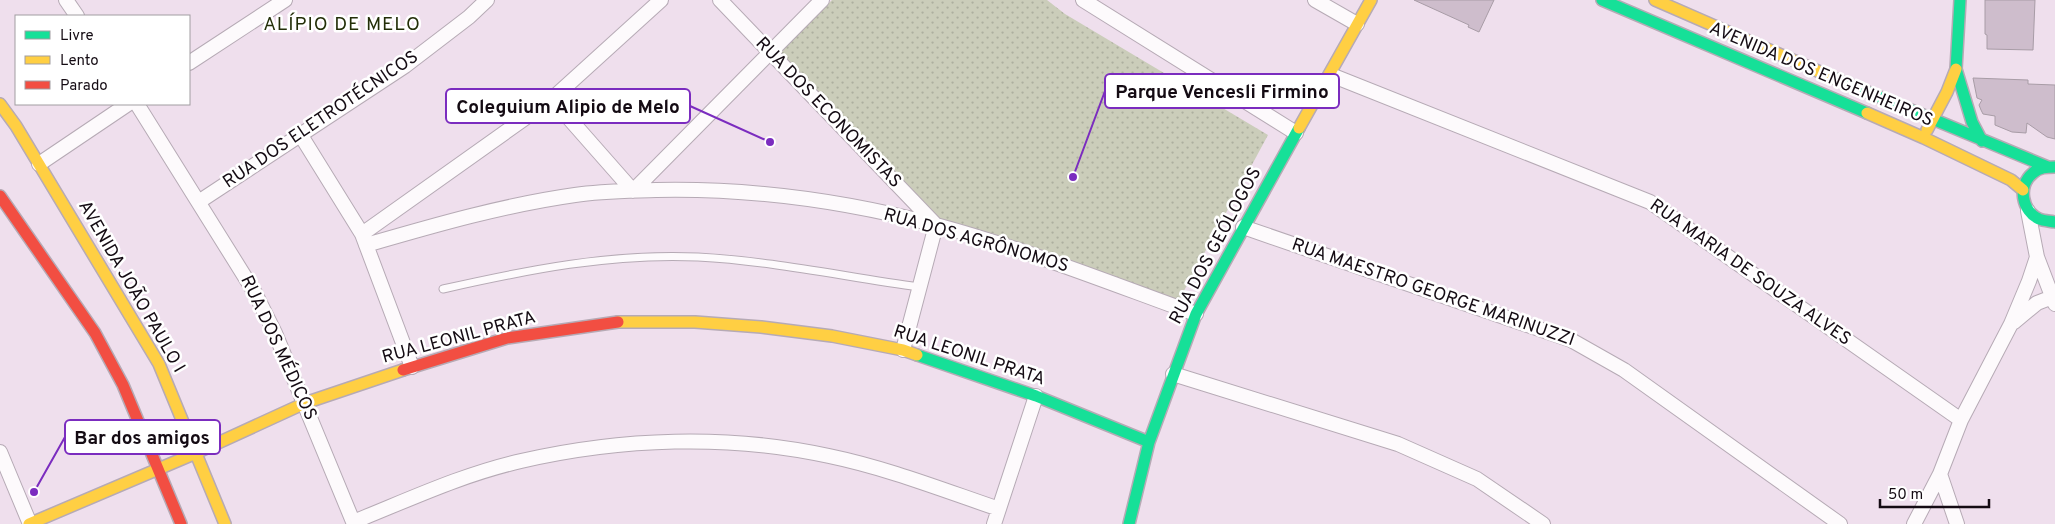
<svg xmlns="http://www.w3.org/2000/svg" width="2055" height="524" viewBox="0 0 2055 524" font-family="Overpass,sans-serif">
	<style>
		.park { fill: url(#park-dots) }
		.building { fill: #cebdcc; stroke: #a89ca6 }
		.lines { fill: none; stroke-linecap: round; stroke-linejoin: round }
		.lane-casing { stroke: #b6aab5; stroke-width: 9 }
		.street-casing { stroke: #b6aab5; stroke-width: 16 }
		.fast-casing { stroke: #b6aab5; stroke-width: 14 }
		.slow-casing { stroke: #b6aab5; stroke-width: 14 }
		.jam-casing { stroke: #b6aab5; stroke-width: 14 }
		.lane { stroke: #fdfafc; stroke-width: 7 }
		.street { stroke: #fdfafc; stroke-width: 14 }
		.fast { stroke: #16e098; stroke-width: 11 }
		.slow { stroke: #ffcf43; stroke-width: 11 }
		.jam { stroke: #f24e42; stroke-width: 11 }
		.labels { text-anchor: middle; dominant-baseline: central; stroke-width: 5; stroke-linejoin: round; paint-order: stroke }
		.street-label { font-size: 18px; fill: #140b13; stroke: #fff }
		.neighbourhood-label { font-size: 19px; letter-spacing: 1px; fill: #232e08; stroke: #fff }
		.leader { fill: none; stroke: #7b2cbf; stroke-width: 2 }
		.callout-dot { fill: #7b2cbf; stroke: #fff; stroke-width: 2 }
		.callout { fill: #fff; stroke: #7b2cbf; stroke-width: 2 }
		.callout-label { font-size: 19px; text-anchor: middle; font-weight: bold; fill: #140b13 }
	</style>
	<defs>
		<pattern id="park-dots" width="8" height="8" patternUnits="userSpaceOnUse" patternTransform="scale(1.25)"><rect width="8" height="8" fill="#cbcdba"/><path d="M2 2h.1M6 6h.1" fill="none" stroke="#adaf9f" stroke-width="1.8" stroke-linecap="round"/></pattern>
	</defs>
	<rect width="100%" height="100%" fill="#efdfed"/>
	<path class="park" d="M832,0H1047L1065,14L1268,135L1179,300L941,220L780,52Z"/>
	<path class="building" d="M1414,0H1494L1479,32L1468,27L1469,25Z
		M1985,0H2035L2033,50L1987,49V35L1985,34Z
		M1973,78L2028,80V84L2055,85V139L2047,137L2027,123L2026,133L2012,132L1995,125V116L1983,114L1981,110L1979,105L1982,100L1977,98Z"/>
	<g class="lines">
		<defs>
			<path id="lane" d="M443,289C527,270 611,253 698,257C773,261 845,277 919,287"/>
			<path id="street" d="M66,0L77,16
				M720,0L936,225
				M1083,0L1296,133
				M1315,0L1357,24
				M189,63L285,0
				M1331,75L1650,202L1961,420
				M552,99L633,191
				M137,104L255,293L275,333L354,524
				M300,134L362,234L412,367
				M39,164L128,104
				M633,191L822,0
				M200,201L405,66L469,17L487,0
				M2028,211L2037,257L2055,304
				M1243,227L1571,340L1624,370L1840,524
				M362,234L552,99L661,0
				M366,245C435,225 504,205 575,195C601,191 629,191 656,190C750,188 845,201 936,225C1025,249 1110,283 1196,314
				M2014,322L2037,303L2055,296
				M903,350L936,225
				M1173,374L1398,444L1477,479L1543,524
				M0,452L30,524
				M1940,474L1957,524
				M353,522C408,500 463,474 521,461C621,438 728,434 829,456C887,468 943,490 999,509
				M994,524L1036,396
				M1914,524L1940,474L1961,420L2011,324L2029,281L2037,257"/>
			<path id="fast" d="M1602,0L1867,113
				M1960,0L1956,69L1972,122L1982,141
				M1829,76L2048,167
				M2055,167C2047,167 2039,167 2033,173C2017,186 2022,211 2039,219C2044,221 2050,221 2055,222
				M917,355L1036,396L1149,442
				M1129,524L1149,442L1196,314L1299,128"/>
			<path id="slow" d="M1655,0L1829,76
				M0,104L16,126L159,364L225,524
				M1867,113L1924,138L2011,180L2023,190
				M1299,128L1371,0
				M1927,130L1947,92L1956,69
				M618,322H695L761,327L832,336L903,350L917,355
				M29,524L196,453L305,403L403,370"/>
			<path id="jam" d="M0,196L95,333L123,385L181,524
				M403,370L507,338L618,322"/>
		</defs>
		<use href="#lane" class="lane-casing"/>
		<use href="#street" class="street-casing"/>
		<use href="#fast" class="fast-casing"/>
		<use href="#slow" class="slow-casing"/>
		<use href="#jam" class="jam-casing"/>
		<use href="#lane" class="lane"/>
		<use href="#street" class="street"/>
		<use href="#fast" class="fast"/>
		<use href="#slow" class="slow"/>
		<use href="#jam" class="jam"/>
	</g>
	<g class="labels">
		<g class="street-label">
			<text transform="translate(1821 75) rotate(23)">AVENIDA DOS ENGENHEIROS</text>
			<text transform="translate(828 113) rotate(46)">RUA DOS ECONOMISTAS</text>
			<text transform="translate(321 120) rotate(-34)">RUA DOS ELETROTÉCNICOS</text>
			<text transform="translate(976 241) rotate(16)">RUA DOS AGRÔNOMOS</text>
			<text transform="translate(1216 246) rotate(-62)">RUA DOS GEÓLOGOS</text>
			<text transform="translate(1750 273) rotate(35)">RUA MARIA DE SOUZA ALVES</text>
			<text transform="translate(131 287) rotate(60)">AVENIDA JOÃO PAULO I</text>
			<text transform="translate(1433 293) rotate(19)">RUA MAESTRO GEORGE MARINUZZI</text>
			<text transform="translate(459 338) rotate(-15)">RUA LEONIL PRATA</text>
			<text transform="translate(278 348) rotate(65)">RUA DOS MÉDICOS</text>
			<text transform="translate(969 356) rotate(18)">RUA LEONIL PRATA</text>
		</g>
		<g class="neighbourhood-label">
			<text x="342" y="25">ALÍPIO DE MELO</text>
		</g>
	</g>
	<path class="leader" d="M1073 177L1105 91M770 142L690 106M34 492L65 437"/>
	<g class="callout-dot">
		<circle cx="1073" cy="177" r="5"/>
		<circle cx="770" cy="142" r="5"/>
		<circle cx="34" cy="492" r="5"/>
	</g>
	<g class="callout">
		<rect x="1105" y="74" width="234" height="34" rx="5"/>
		<rect x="446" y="89" width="244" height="34" rx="5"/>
		<rect x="65" y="420" width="155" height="34" rx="5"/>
	</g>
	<g class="callout-label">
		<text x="1222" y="98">Parque Vencesli Firmino</text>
		<text x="568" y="113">Coleguium Alipio de Melo</text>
		<text x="142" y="444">Bar dos amigos</text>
	</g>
	<rect x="15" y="15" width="175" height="90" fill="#ffffff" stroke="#a19da1"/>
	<rect x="25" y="31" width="25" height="8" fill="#16e098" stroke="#a19da1"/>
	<text x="60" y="40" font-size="15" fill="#140b13">Livre</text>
	<rect x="25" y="56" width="25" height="8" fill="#ffcf43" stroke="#a19da1"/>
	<text x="60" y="65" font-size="15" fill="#140b13">Lento</text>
	<rect x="25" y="81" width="25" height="8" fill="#f24e42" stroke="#a19da1"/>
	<text x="60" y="90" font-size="15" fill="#140b13">Parado</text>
	<path d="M1880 499v8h109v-8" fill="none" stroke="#140b13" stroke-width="2.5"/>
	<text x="1888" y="499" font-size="15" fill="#140b13" stroke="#ffffff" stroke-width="4" paint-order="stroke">50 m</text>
</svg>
